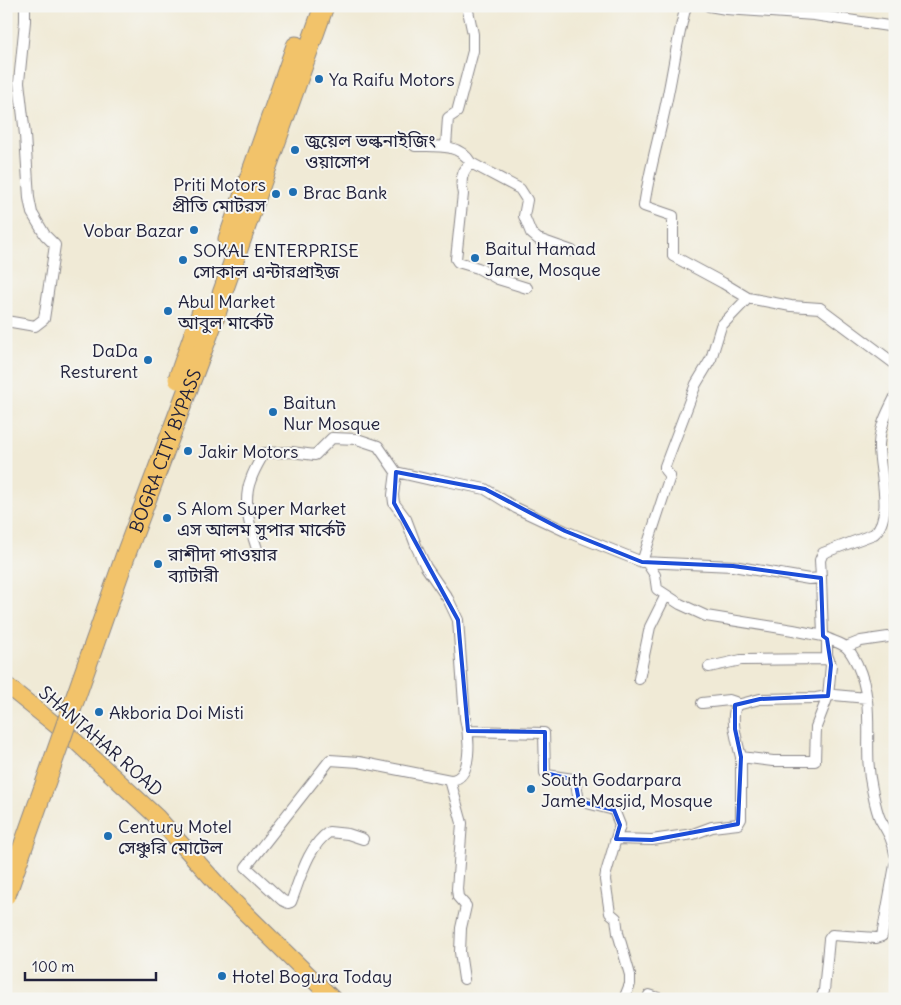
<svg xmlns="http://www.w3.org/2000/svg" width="901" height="1005" viewBox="0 0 901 1005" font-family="Delius,'Noto Sans Bengali',sans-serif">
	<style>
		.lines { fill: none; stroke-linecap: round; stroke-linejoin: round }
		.street-casing { stroke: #898688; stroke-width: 12 }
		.primary-casing { stroke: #898688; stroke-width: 18 }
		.highway-casing { stroke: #898688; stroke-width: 21 }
		.street { stroke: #fff; stroke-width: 10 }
		.primary { stroke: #f2c36a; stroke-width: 16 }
		.highway { stroke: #f2c36a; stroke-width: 19 }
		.highway-bridge-casing { stroke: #898688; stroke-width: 21; stroke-linecap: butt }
		.highway-bridge { stroke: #f2c36a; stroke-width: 19 }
		.marked { fill: none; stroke: #1d4ed8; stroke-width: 4; stroke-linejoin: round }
		.poi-dot { fill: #1f6fb2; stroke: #f6f6f2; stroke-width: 2 }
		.labels { text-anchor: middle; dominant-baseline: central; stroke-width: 4; stroke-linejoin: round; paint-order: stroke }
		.poi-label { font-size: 18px; fill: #22223b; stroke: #f6f6f2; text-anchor: start }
		.street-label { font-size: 18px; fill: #22223b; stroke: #f6f6f2 }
	</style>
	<rect width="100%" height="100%" fill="#f6f6f2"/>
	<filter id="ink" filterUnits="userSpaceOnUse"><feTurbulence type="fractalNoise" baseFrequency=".02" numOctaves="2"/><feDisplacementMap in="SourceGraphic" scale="10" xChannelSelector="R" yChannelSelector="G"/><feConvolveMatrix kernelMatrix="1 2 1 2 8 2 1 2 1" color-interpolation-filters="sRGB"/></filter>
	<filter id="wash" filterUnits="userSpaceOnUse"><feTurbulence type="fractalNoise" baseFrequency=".0096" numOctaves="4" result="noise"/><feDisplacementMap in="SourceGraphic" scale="20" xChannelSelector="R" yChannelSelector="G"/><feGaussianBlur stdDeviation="1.12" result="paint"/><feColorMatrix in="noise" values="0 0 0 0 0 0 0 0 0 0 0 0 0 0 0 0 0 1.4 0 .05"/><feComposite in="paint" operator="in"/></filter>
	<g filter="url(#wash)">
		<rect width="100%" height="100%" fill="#f0ead6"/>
	</g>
	<g filter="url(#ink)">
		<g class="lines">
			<defs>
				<path id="street" d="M686,6C677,39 673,72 666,104C659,138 649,171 644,206L673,216V256L723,283L748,298L791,306L820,308L895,364
					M709,6L726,9L814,15L895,27
					M415,146C436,146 459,143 471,163L520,189L527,200L524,216L531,233L538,239L572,251
					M446,146L448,118L457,112L473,51V34L467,6
					M471,163C461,171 460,182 463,194L456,259L458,262L478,268L498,279L527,288
					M6,321L35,326L44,319L55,245L45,235L32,213L29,198L25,135L19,82L25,21V6
					M257,549C250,528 242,501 251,479C254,470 259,462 264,453L291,452L315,455L332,438L357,439L378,446L396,472L431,480L437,479L485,489L516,508L565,531L642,562L733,566L809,579L821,578L820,560L823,553L874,534C895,515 878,469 879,444C880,426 887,413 895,397
					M642,562L670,476L665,470V466L696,384L711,359L721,326L748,298
					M647,563L655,575L657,589L680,604L706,616L793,630L823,636
					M821,578L823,636C830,641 841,642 847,648C851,652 854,658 857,664C877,708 862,746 872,789C874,798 876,810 880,819C887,831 893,840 895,854
					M827,639V655L831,665L828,696L816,727L815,761H773L741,757C738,744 729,717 737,705L760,699L816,698L834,695L867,698
					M846,647L861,641L895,636
					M709,667L741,660L828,659
					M639,679L650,627L666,595
					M702,703L729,700L735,702L736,705
					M468,731L544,733L545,773L547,775L573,779L576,784L579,801L614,810L620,825L606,873L605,880L610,913L616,918L618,933L630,975V984L624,999
					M450,780L462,823L457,889L458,897L466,906L461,928L460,952L464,979
					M363,839L348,834L329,832C308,846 300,879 291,902L288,903L282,900L246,867L330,760L359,762L450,780C474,780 469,734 465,718L458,620L448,599L426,567L417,548L406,519L394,503L393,495L396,472
					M616,839L652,840L693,834L712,827L738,824L741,819V757
					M648,999L649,995L661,999
					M821,999L824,991L829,939L832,935L876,938L882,936L895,865"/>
				<path id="primary" d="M6,685L73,739L157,817L228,896L333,999"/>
				<path id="highway" d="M228,239L296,46
					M216,314L222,294L324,6"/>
			</defs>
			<use href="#street" class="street-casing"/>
			<use href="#primary" class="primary-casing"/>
			<use href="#highway" class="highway-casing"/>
			<use href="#street" class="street"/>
			<use href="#primary" class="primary"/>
			<use href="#highway" class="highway"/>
			<defs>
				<g id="highway-bridge">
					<path d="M178,379L202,311"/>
					<path id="s1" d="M6,895L127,551L216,314"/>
				</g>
			</defs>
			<use href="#highway-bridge" class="highway-bridge-casing"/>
			<use href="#highway-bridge" class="highway-bridge"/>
		</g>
	</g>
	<path class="marked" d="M396,472L485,489L565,531L642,562L733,566L821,578L823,636L827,639L831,665L828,696L760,699L735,705V729L741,757L738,824L652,840L616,839L620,825L614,810L579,801L575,780L545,773V732L468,731L458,620L394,503Z"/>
	<g class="poi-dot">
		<circle cx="319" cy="79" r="5"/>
		<circle cx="295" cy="150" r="5"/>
		<circle cx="293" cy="192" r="5"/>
		<circle cx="276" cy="194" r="5"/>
		<circle cx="194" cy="230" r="5"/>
		<circle cx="475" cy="258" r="5"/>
		<circle cx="183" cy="260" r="5"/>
		<circle cx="168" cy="311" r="5"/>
		<circle cx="148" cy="360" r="5"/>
		<circle cx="273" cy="412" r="5"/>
		<circle cx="188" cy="451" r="5"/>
		<circle cx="167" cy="518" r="5"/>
		<circle cx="158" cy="564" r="5"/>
		<circle cx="99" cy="712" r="5"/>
		<circle cx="531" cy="789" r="5"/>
		<circle cx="108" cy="836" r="5"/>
		<circle cx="222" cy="976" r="5"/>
	</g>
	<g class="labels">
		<g class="poi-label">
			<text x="329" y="79">Ya Raifu Motors</text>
			<text x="305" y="140">জুয়েল ভল্কনাইজিং<tspan x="305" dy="21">ওয়াসোপ</tspan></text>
			<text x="266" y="184" text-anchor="end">Priti Motors<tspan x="266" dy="21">প্রীতি মোটরস</tspan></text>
			<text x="303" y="192">Brac Bank</text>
			<text x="184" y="230" text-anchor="end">Vobar Bazar</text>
			<text x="485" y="248">Baitul Hamad<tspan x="485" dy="21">Jame, Mosque</tspan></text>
			<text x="193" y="250">SOKAL ENTERPRISE<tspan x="193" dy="21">সোকাল এন্টারপ্রাইজ</tspan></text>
			<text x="178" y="301">Abul Market<tspan x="178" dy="21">আবুল মার্কেট</tspan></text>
			<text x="138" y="350" text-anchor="end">DaDa<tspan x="138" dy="21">Resturent</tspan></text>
			<text x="283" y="402">Baitun<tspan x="283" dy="21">Nur Mosque</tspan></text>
			<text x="198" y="451">Jakir Motors</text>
			<text x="177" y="508">S Alom Super Market<tspan x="177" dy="21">এস আলম সুপার মার্কেট</tspan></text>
			<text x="168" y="554">রাশীদা পাওয়ার<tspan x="168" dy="21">ব্যাটারী</tspan></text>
			<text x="109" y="712">Akboria Doi Misti</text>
			<text x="541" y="779">South Godarpara<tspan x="541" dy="21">Jame Masjid, Mosque</tspan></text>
			<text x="118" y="826">Century Motel<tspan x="118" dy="21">সেঞ্চুরি মোটেল</tspan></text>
			<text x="232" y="976">Hotel Bogura Today</text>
		</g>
		<g class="street-label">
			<text stroke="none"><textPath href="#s1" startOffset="472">BOGRA CITY BYPASS</textPath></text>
			<text transform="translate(101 741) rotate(41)">SHANTAHAR ROAD</text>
		</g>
	</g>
	<rect width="901" height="1005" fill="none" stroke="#f6f6f2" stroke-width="25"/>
	<path d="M25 972v8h131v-8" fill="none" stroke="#22223b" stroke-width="2.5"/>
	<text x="32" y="972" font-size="15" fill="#22223b" stroke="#f6f6f2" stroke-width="4" paint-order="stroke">100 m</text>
</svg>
